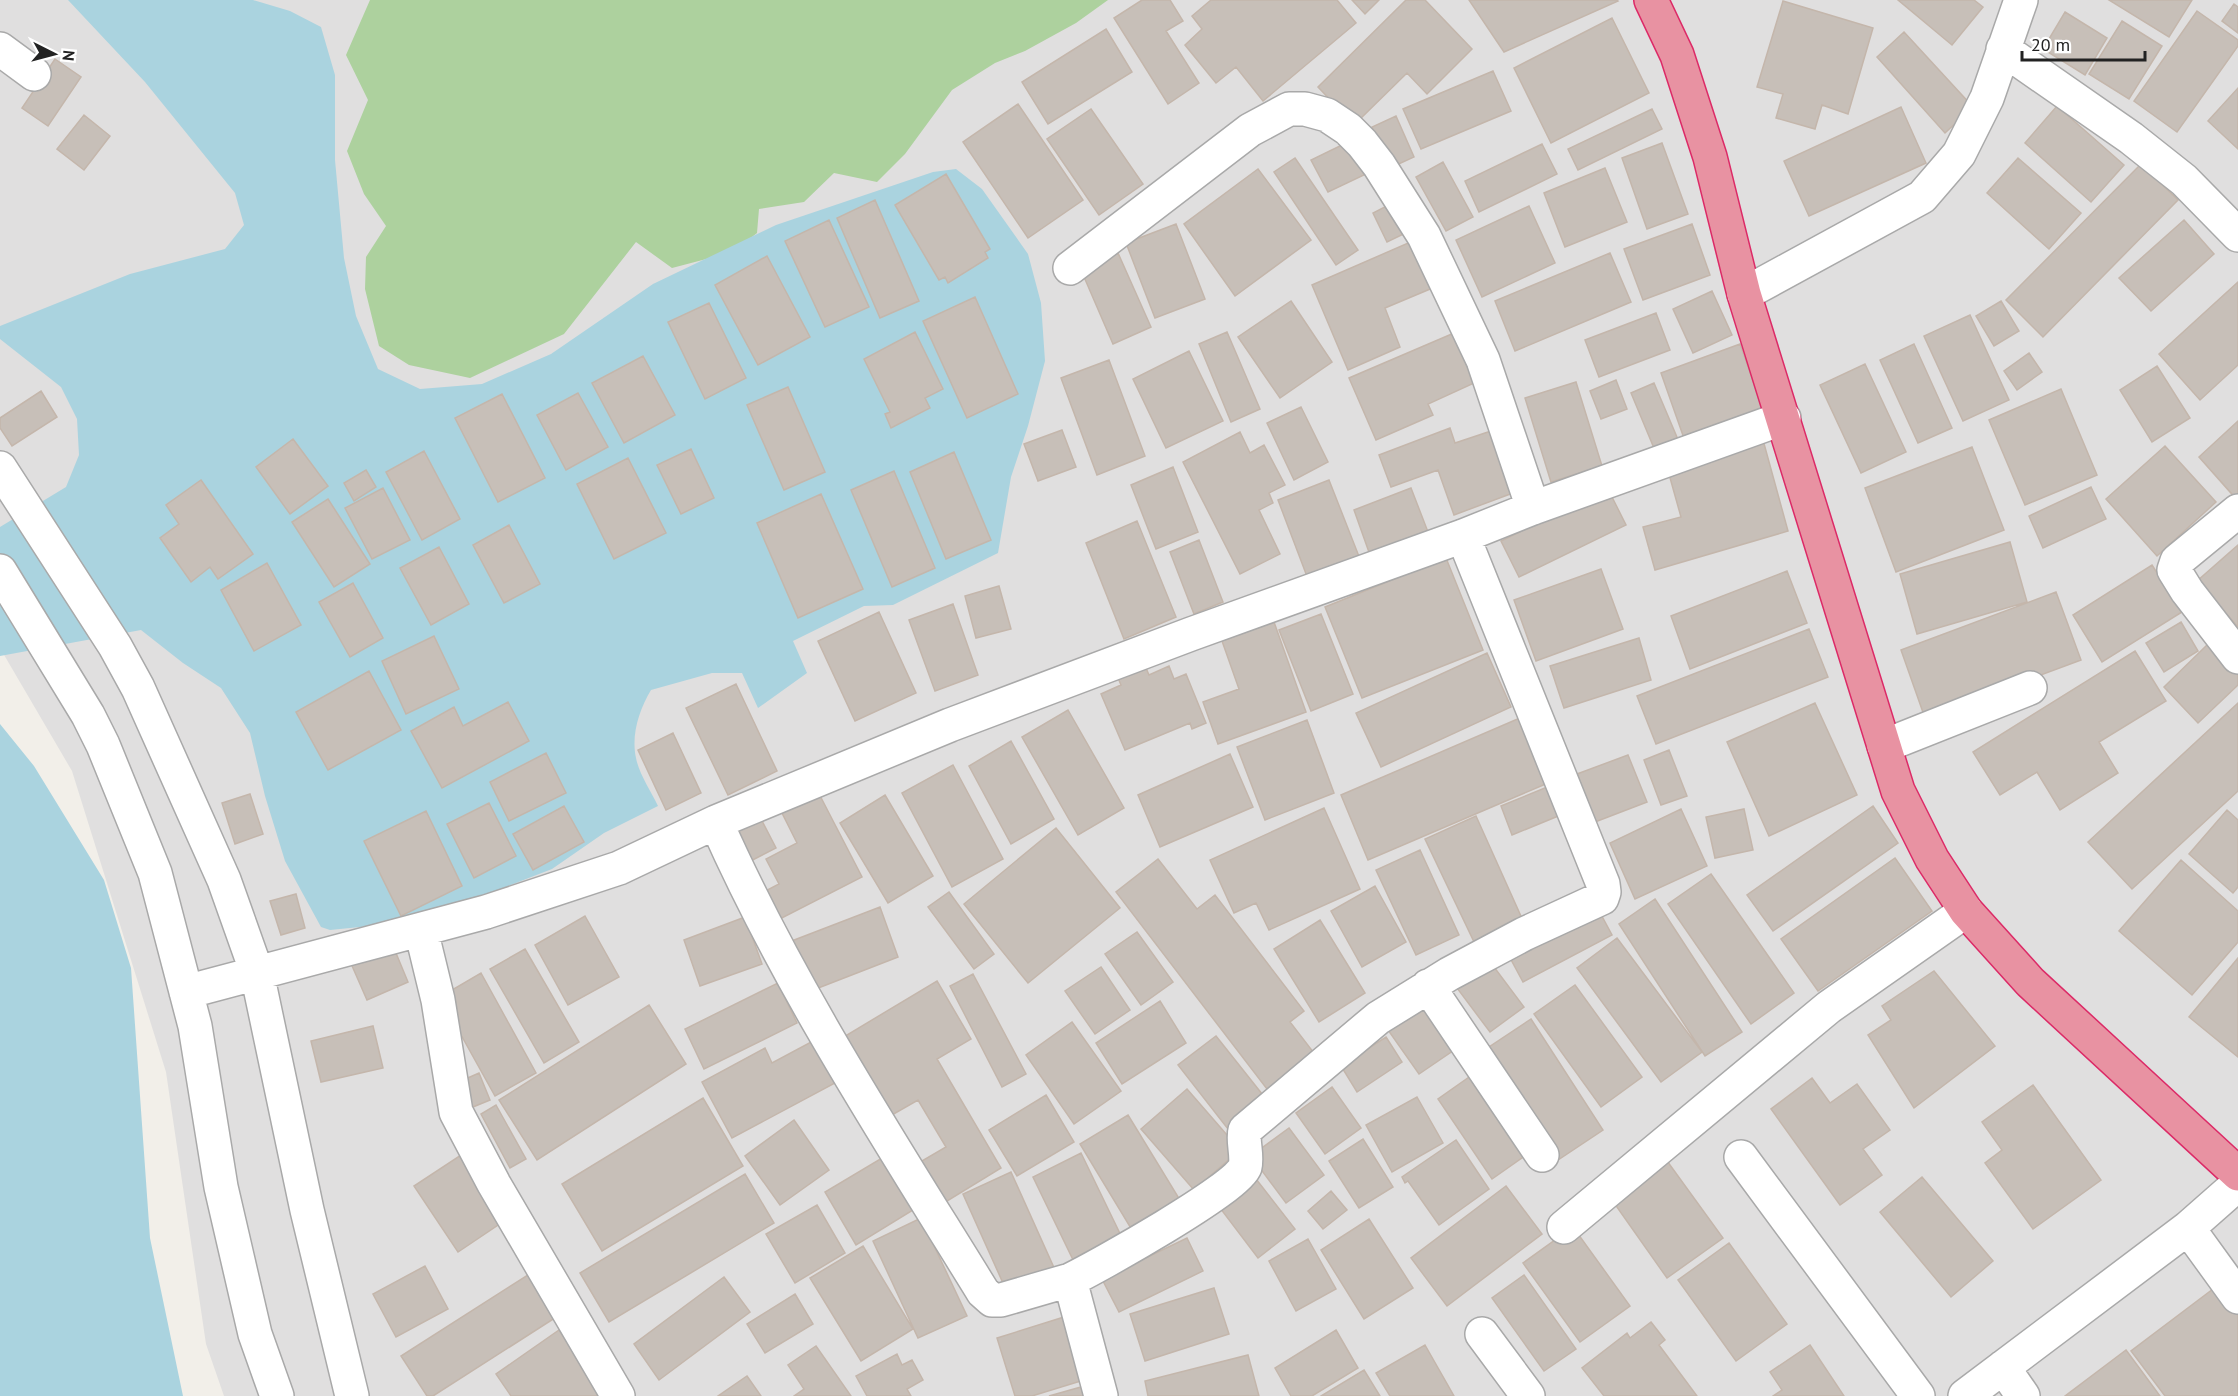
<svg xmlns="http://www.w3.org/2000/svg" width="2238" height="1396" viewBox="0 0 2238 1396" font-family="'PT Sans',sans-serif">
	<style>
		.residential { fill: #e0dfdf }
		.forest { fill: #add19e }
		.water { fill: #aad3df }
		.building { fill: #c7bfb8; stroke: #c4b6ab; stroke-width: 1.5 }
		.lines { fill: none; stroke-linecap: round; stroke-linejoin: round }
		.minor-casing { stroke: #a9a9a9; stroke-width: 36 }
		.highway-casing { stroke: #dc2a67; stroke-width: 36 }
		.minor { stroke: #fff; stroke-width: 33 }
		.highway { stroke: #e892a2; stroke-width: 33 }
	</style>
	<rect width="100%" height="100%" fill="#f2efe9"/>
	<path class="residential" d="M0,0H2238V1396H224L206,1344L166,1072L72,771L0,648Z"/>
	<path class="forest" d="M370,0H1108L1076,23L1025,51L995,63L952,90L905,154L877,182L834,173L804,202L759,209L757,233L733,252L672,268L636,242L564,334L470,378L409,365L379,346L365,289L366,257L386,226L364,194L347,151L368,100L346,55Z"/>
	<path class="water" d="M68,0H253L290,11L321,27L335,75V160L344,258L356,316L378,369L420,389L482,384L551,354L653,284L776,225L933,172L956,169L982,189L1028,254L1041,303L1045,361L1028,426L1011,477L998,553L893,605L864,606L793,641L807,673L758,708L742,673H712L651,690C639,710 631,735 636,758C639,774 651,791 658,806L604,833L552,869L487,894L380,925L330,930L321,927L285,861L265,796L250,733L221,688L183,663L141,630L0,656V527L66,487L79,455L77,419L61,387L0,339V326L130,274L225,249L244,225L235,193L145,82Z
		M0,724L34,766L104,880L131,968L150,1238L183,1396H0Z"/>
	<path class="building" d="M1142,0H1170L1183,21L1166,31L1199,83L1168,104L1114,18Z
		M1211,0H1337L1356,23L1263,101L1236,67L1216,83L1185,45L1202,29L1192,16Z
		M1352,0H1379L1365,14Z
		M1406,0H1425L1472,49L1427,94L1407,73L1354,125L1318,87Z
		M1469,0H1617L1618,1L1504,52Z
		M1898,0H1974L1983,7L1952,45Z
		M2109,0H2192L2169,37Z
		M1783,1L1873,28L1848,114L1822,105L1815,129L1776,118L1783,94L1757,87Z
		M2234,4L2238,7V33L2222,21Z
		M2197,11L2238,40V46L2177,132L2134,101Z
		M2065,12L2107,38L2085,75L2043,49Z
		M1612,18L1649,93L1551,143L1514,68Z
		M2122,21L2162,46L2129,99L2089,74Z
		M1106,29L1132,72L1048,124L1022,82Z
		M1904,32L1973,107L1945,133L1877,57Z
		M55,59L81,77L48,126L22,108Z
		M1493,71L1511,111L1421,149L1403,109Z
		M2238,88V149L2208,121Z
		M1018,104L1083,200L1028,238L963,142Z
		M2057,106L2124,165L2091,202L2025,143Z
		M1901,107L1926,163L1809,216L1784,161Z
		M1091,109L1143,184L1099,215L1047,139Z
		M1652,109L1662,129L1578,170L1568,149Z
		M84,115L110,136L84,170L57,149Z
		M1396,116L1414,157L1390,168L1372,127Z
		M1348,142L1364,175L1328,192L1311,160Z
		M1662,143L1688,214L1647,229L1622,158Z
		M1542,144L1557,174L1479,212L1465,181Z
		M1295,158L1358,250L1336,265L1274,172Z
		M2018,158L2081,213L2049,249L1987,193Z
		M1443,162L1473,217L1446,231L1416,177Z
		M2141,164L2178,200L2043,337L2006,300Z
		M1605,168L1627,222L1565,247L1544,193Z
		M1258,169L1311,240L1235,296L1184,224Z
		M946,174L990,249L985,252L988,258L948,283L945,277L939,280L895,205Z
		M1400,199L1414,229L1387,242L1373,213Z
		M875,200L919,301L880,318L837,218Z
		M1529,206L1555,263L1482,297L1456,240Z
		M829,220L869,307L825,327L785,241Z
		M2184,220L2214,254L2151,311L2119,278Z
		M1176,224L1205,299L1155,318L1126,243Z
		M1692,224L1710,275L1643,300L1624,249Z
		M1422,237L1442,284L1385,308L1400,347L1348,370L1312,285Z
		M1118,253L1151,327L1113,344L1081,270Z
		M1610,253L1631,302L1515,351L1495,301Z
		M767,256L810,337L758,365L715,285Z
		M2238,282V365L2200,400L2159,354Z
		M1712,291L1732,335L1693,353L1673,309Z
		M975,297L1018,394L967,418L923,321Z
		M1291,301L1332,362L1280,398L1238,337Z
		M2001,301L2019,331L1994,346L1976,316Z
		M709,303L746,378L705,399L668,322Z
		M1656,313L1670,350L1599,377L1585,340Z
		M1970,315L2009,400L1963,421L1924,336Z
		M1461,330L1483,379L1428,404L1433,415L1376,440L1349,378Z
		M915,332L943,389L925,398L930,408L891,428L885,414L890,412L864,359Z
		M1227,332L1260,409L1231,422L1199,344Z
		M1740,344L1765,415L1686,444L1661,373Z
		M1914,344L1952,428L1918,443L1880,360Z
		M1189,351L1223,421L1166,448L1133,379Z
		M2029,353L2042,372L2017,390L2004,371Z
		M643,356L675,415L624,443L592,383Z
		M1109,360L1145,456L1097,475L1061,378Z
		M1865,364L1906,452L1861,473L1820,385Z
		M2157,366L2190,418L2152,442L2120,390Z
		M1616,380L1627,409L1601,419L1590,391Z
		M1576,382L1602,466L1551,482L1525,398Z
		M1654,383L1679,442L1656,453L1631,393Z
		M788,387L825,472L784,490L747,405Z
		M2061,389L2097,475L2025,505L1989,420Z
		M41,391L57,417L12,446L0,428V418Z
		M578,393L608,447L566,470L537,415Z
		M502,394L545,478L498,502L455,418Z
		M1301,407L1328,462L1294,480L1267,423Z
		M2238,421V501L2199,457Z
		M1450,428L1455,443L1500,428L1521,490L1454,515L1438,470L1391,487L1379,455Z
		M1062,430L1076,467L1038,481L1024,444Z
		M1240,432L1250,453L1264,445L1285,485L1269,493L1273,503L1259,510L1280,554L1240,574L1183,462Z
		M293,439L328,486L290,514L256,467Z
		M1763,440L1788,531L1655,570L1643,527L1681,517L1667,467Z
		M2165,446L2216,502L2157,556L2106,499Z
		M1972,447L2004,530L1896,572L1865,488Z
		M691,449L714,498L681,514L657,465Z
		M424,451L460,519L422,540L386,472Z
		M954,452L991,540L946,559L910,472Z
		M628,458L666,533L614,559L577,484Z
		M1173,467L1198,532L1156,549L1131,485Z
		M366,470L376,487L354,501L344,483Z
		M894,471L935,568L892,587L851,490Z
		M201,480L253,554L218,579L210,567L191,582L160,538L179,524L166,505Z
		M1329,480L1360,559L1308,579L1278,500Z
		M2091,487L2106,519L2043,548L2029,516Z
		M383,488L410,540L372,559L345,508Z
		M1411,488L1428,532L1370,555L1354,510Z
		M1608,489L1626,525L1519,577L1501,541Z
		M821,494L863,589L798,618L757,523Z
		M328,499L370,564L334,587L292,522Z
		M1137,521L1176,617L1124,639L1086,543Z
		M509,525L540,584L504,603L473,545Z
		M1199,540L1223,602L1194,614L1170,552Z
		M2010,542L2027,602L1917,634L1900,574Z
		M2238,545V627L2197,581Z
		M439,547L469,604L431,625L400,568Z
		M1446,558L1483,650L1362,698L1325,607Z
		M267,563L301,625L254,651L221,590Z
		M2152,565L2182,612L2102,662L2073,615Z
		M1601,569L1623,629L1536,661L1514,600Z
		M1787,571L1807,623L1690,669L1671,616Z
		M353,583L383,638L350,657L319,602Z
		M999,586L1011,629L976,638L965,596Z
		M2056,592L2081,660L1925,718L1901,650Z
		M953,604L978,675L935,691L909,620Z
		M879,612L916,693L855,721L818,641Z
		M1321,614L1353,694L1311,711L1279,630Z
		M1274,622L1306,712L1218,744L1203,702L1239,689L1222,641Z
		M2181,622L2198,651L2164,672L2146,643Z
		M1809,629L1828,677L1656,744L1637,696Z
		M434,636L459,689L406,714L382,661Z
		M1639,638L1651,680L1564,708L1550,666Z
		M2209,643L2238,673V685L2198,723L2164,687Z
		M2135,651L2166,701L2099,742L2118,773L2060,810L2037,772L2000,795L1973,752Z
		M1487,653L1511,707L1381,767L1356,713Z
		M1143,661L1149,675L1169,666L1174,679L1186,674L1206,723L1192,729L1190,723L1125,750L1101,694L1121,685L1116,673Z
		M369,671L401,730L328,770L296,712Z
		M736,684L777,771L728,795L686,708Z
		M508,702L529,741L442,788L411,731L454,707L463,726Z
		M1815,703L1857,795L1769,836L1727,742Z
		M2238,703V791L2132,889L2088,842Z
		M1068,710L1124,808L1078,835L1022,737Z
		M1527,715L1555,780L1368,860L1341,795Z
		M1307,720L1334,793L1265,820L1237,747Z
		M673,733L701,793L666,810L638,750Z
		M1011,741L1054,819L1011,844L969,766Z
		M1669,750L1687,796L1661,805L1644,760Z
		M546,753L566,793L509,821L490,782Z
		M1230,754L1253,807L1160,847L1138,795Z
		M1628,755L1647,802L1595,822L1577,774Z
		M953,765L1003,859L952,887L902,793Z
		M1557,783L1568,812L1512,835L1501,806Z
		M815,786L862,877L772,923L758,895L779,884L766,859L797,843L778,805Z
		M250,794L263,834L235,844L222,803Z
		M885,795L933,876L888,903L840,823Z
		M489,803L516,856L474,878L447,824Z
		M564,806L584,842L533,870L513,834Z
		M1873,806L1898,843L1773,931L1747,895Z
		M1324,808L1360,889L1269,930L1256,903L1234,913L1210,860Z
		M1681,809L1707,866L1635,899L1610,843Z
		M1744,809L1753,850L1715,858L1706,817Z
		M2227,810L2238,820V887L2233,893L2189,854Z
		M426,811L462,886L401,916L364,841Z
		M758,813L776,848L743,865L725,830Z
		M1476,816L1524,923L1476,946L1425,839Z
		M1056,828L1120,908L1028,983L964,904Z
		M1420,850L1459,935L1416,955L1376,870Z
		M1895,858L1932,911L1818,991L1781,939Z
		M1158,859L1197,909L1215,895L1304,1011L1290,1022L1314,1053L1267,1089L1116,892Z
		M2181,860L2238,911V942L2192,995L2119,931Z
		M1711,874L1794,993L1751,1024L1668,904Z
		M1375,886L1406,942L1362,967L1331,911Z
		M949,892L994,954L974,969L928,907Z
		M296,894L305,928L281,935L270,901Z
		M1655,899L1742,1032L1705,1056L1619,924Z
		M880,907L898,957L808,992L789,942Z
		M1597,907L1612,935L1523,982L1508,954Z
		M585,916L619,977L568,1005L535,945Z
		M745,917L762,964L700,986L684,940Z
		M1320,920L1365,993L1319,1022L1274,949Z
		M1137,932L1173,982L1141,1005L1105,954Z
		M1617,938L1702,1052L1661,1082L1577,968Z
		M391,941L408,982L367,1000L349,959Z
		M525,949L579,1042L544,1063L490,969Z
		M2238,958V1057L2189,1017Z
		M1488,959L1524,1007L1490,1032L1454,984Z
		M1101,967L1130,1010L1095,1034L1065,991Z
		M1934,971L1995,1046L1914,1108L1868,1035L1891,1020L1882,1006Z
		M481,973L536,1073L495,1096L440,997Z
		M973,974L1026,1074L1002,1087L950,986Z
		M937,981L971,1039L937,1059L1001,1168L939,1206L915,1165L946,1147L918,1100L885,1119L842,1038Z
		M778,983L797,1023L704,1069L685,1029Z
		M1575,985L1642,1077L1601,1107L1534,1014Z
		M1160,1001L1186,1043L1122,1084L1096,1043Z
		M1430,1002L1460,1046L1419,1074L1388,1030Z
		M649,1005L686,1064L537,1160L499,1100Z
		M1531,1019L1603,1130L1558,1160L1486,1049Z
		M1072,1022L1121,1091L1074,1124L1026,1055Z
		M373,1026L383,1068L321,1082L311,1041Z
		M1216,1036L1266,1099L1228,1129L1178,1065Z
		M1386,1037L1402,1062L1357,1092L1341,1066Z
		M813,1041L835,1083L732,1138L702,1082L765,1048L772,1063Z
		M479,1073L490,1100L473,1107L461,1081Z
		M1472,1075L1526,1155L1492,1179L1438,1099Z
		M1812,1078L1830,1103L1857,1084L1890,1130L1863,1149L1882,1175L1840,1205L1771,1109Z
		M2033,1085L2101,1180L2033,1229L1985,1163L2002,1150L1982,1122Z
		M1332,1087L1361,1128L1325,1154L1296,1113Z
		M1187,1089L1240,1150L1194,1190L1141,1129Z
		M1046,1095L1074,1142L1017,1176L989,1130Z
		M1417,1097L1443,1143L1392,1172L1366,1125Z
		M703,1098L743,1166L602,1251L562,1184Z
		M496,1105L526,1159L510,1168L481,1114Z
		M1128,1115L1183,1205L1135,1235L1080,1144Z
		M794,1120L829,1170L780,1205L745,1156Z
		M1289,1128L1324,1175L1286,1203L1251,1156Z
		M1363,1139L1393,1187L1359,1208L1329,1161Z
		M1456,1140L1489,1189L1439,1225L1408,1181L1405,1183L1402,1177Z
		M1081,1153L1125,1244L1077,1268L1033,1177Z
		M1662,1154L1723,1238L1667,1278L1607,1193Z
		M461,1155L504,1221L458,1252L414,1186Z
		M882,1158L913,1210L856,1245L825,1192Z
		M1011,1172L1055,1270L1007,1292L963,1194Z
		M745,1174L774,1223L609,1322L580,1273Z
		M1922,1177L1993,1261L1951,1297L1880,1212Z
		M1256,1179L1295,1229L1258,1258L1220,1208Z
		M1506,1186L1542,1234L1447,1306L1411,1258Z
		M1331,1191L1347,1210L1323,1229L1308,1211Z
		M817,1205L845,1253L795,1283L766,1234Z
		M921,1218L967,1316L918,1338L873,1241Z
		M1369,1219L1413,1288L1364,1319L1321,1250Z
		M1573,1227L1630,1306L1580,1342L1523,1263Z
		M1187,1238L1203,1271L1119,1312L1102,1279Z
		M1308,1239L1336,1289L1296,1311L1269,1261Z
		M1729,1243L1787,1324L1736,1361L1678,1280Z
		M863,1246L913,1329L861,1361L810,1278Z
		M425,1266L448,1309L396,1337L373,1294Z
		M531,1273L558,1316L433,1396H427L401,1356Z
		M1524,1275L1576,1349L1544,1371L1492,1298Z
		M724,1277L750,1312L659,1380L634,1344Z
		M2217,1286L2238,1313V1396H2165L2131,1351Z
		M1214,1288L1229,1334L1145,1361L1130,1314Z
		M795,1294L813,1324L765,1353L747,1324Z
		M1064,1317L1084,1380L1032,1396H1015L997,1338Z
		M1651,1322L1665,1340L1659,1345L1697,1396H1604L1582,1368L1627,1333L1630,1338Z
		M559,1330L605,1396H511L496,1374Z
		M1336,1330L1358,1368L1312,1396H1291L1275,1368Z
		M1425,1345L1454,1396H1390L1376,1373Z
		M1810,1345L1844,1396H1773L1782,1390L1770,1372Z
		M816,1346L851,1396H794L804,1389L788,1365Z
		M2126,1350L2160,1396H2065Z
		M897,1354L902,1365L912,1360L923,1380L907,1389L911,1396H867L856,1376Z
		M1248,1355L1259,1396H1148L1145,1381Z
		M1364,1370L1380,1396H1321Z
		M747,1376L761,1396H718Z
		M1081,1387L1084,1396H1049Z"/>
	<g class="lines">
		<defs>
			<path id="minor" d="M0,49L34,74
				M2003,49L2131,138L2184,180L2238,235
				M1070,268L1250,130L1289,109H1305L1327,115L1348,129L1362,143L1379,165L1424,236L1483,360L1533,508
				M1744,294L1922,197L1959,154L1987,98L2021,0
				M0,468L115,646L138,688L224,880L257,973L307,1210L352,1396
				M2238,511L2177,561L2174,570L2187,591L2238,657
				M0,571L88,715L103,745L155,873L195,1026L221,1187L255,1334L277,1396
				M1884,746L2030,688
				M716,822C789,987 888,1138 983,1292L992,1300H1001L1070,1280
				M421,930L438,1000L456,1112L494,1184L618,1396
				M1428,986L1542,1155
				M186,992L486,912L619,868L716,822L950,725L1191,634L1463,536L1533,508L1784,418
				M1741,1157L1918,1396
				M1564,1227L1829,1007L1966,911
				M2188,1228L2238,1297
				M1482,1334L1528,1396
				M2003,1367L2023,1396
				M1101,1396L1070,1280C1097,1267 1238,1188 1245,1167C1248,1155 1242,1141 1245,1130L1378,1018L1449,974L1524,934L1602,898L1604,892L1603,884L1463,536
				M1965,1396L2188,1228L2238,1184"/>
			<path id="highway" d="M1651,0L1677,55L1710,157L1744,294L1898,791L1932,859L1966,911L2030,982L2238,1174"/>
		</defs>
		<use href="#minor" class="minor-casing"/>
		<use href="#highway" class="highway-casing"/>
		<use href="#minor" class="minor"/>
		<use href="#highway" class="highway"/>
	</g>
	<g transform="translate(54 54) rotate(96)" stroke="#ffffff" stroke-width="4.5" paint-order="stroke">
	<path d="M0-4.5L10 22L0 15L-10 22Z" fill="#222222"/>
	<text y="-9" font-size="16" font-weight="bold" text-anchor="middle" fill="#222222">N</text>
	</g>
	<path d="M2022 51v9h123v-9" fill="none" stroke="#222222" stroke-width="3"/>
	<text x="2031" y="51" font-size="18" fill="#222222" stroke="#ffffff" stroke-width="4.5" paint-order="stroke">20 m</text>
</svg>
